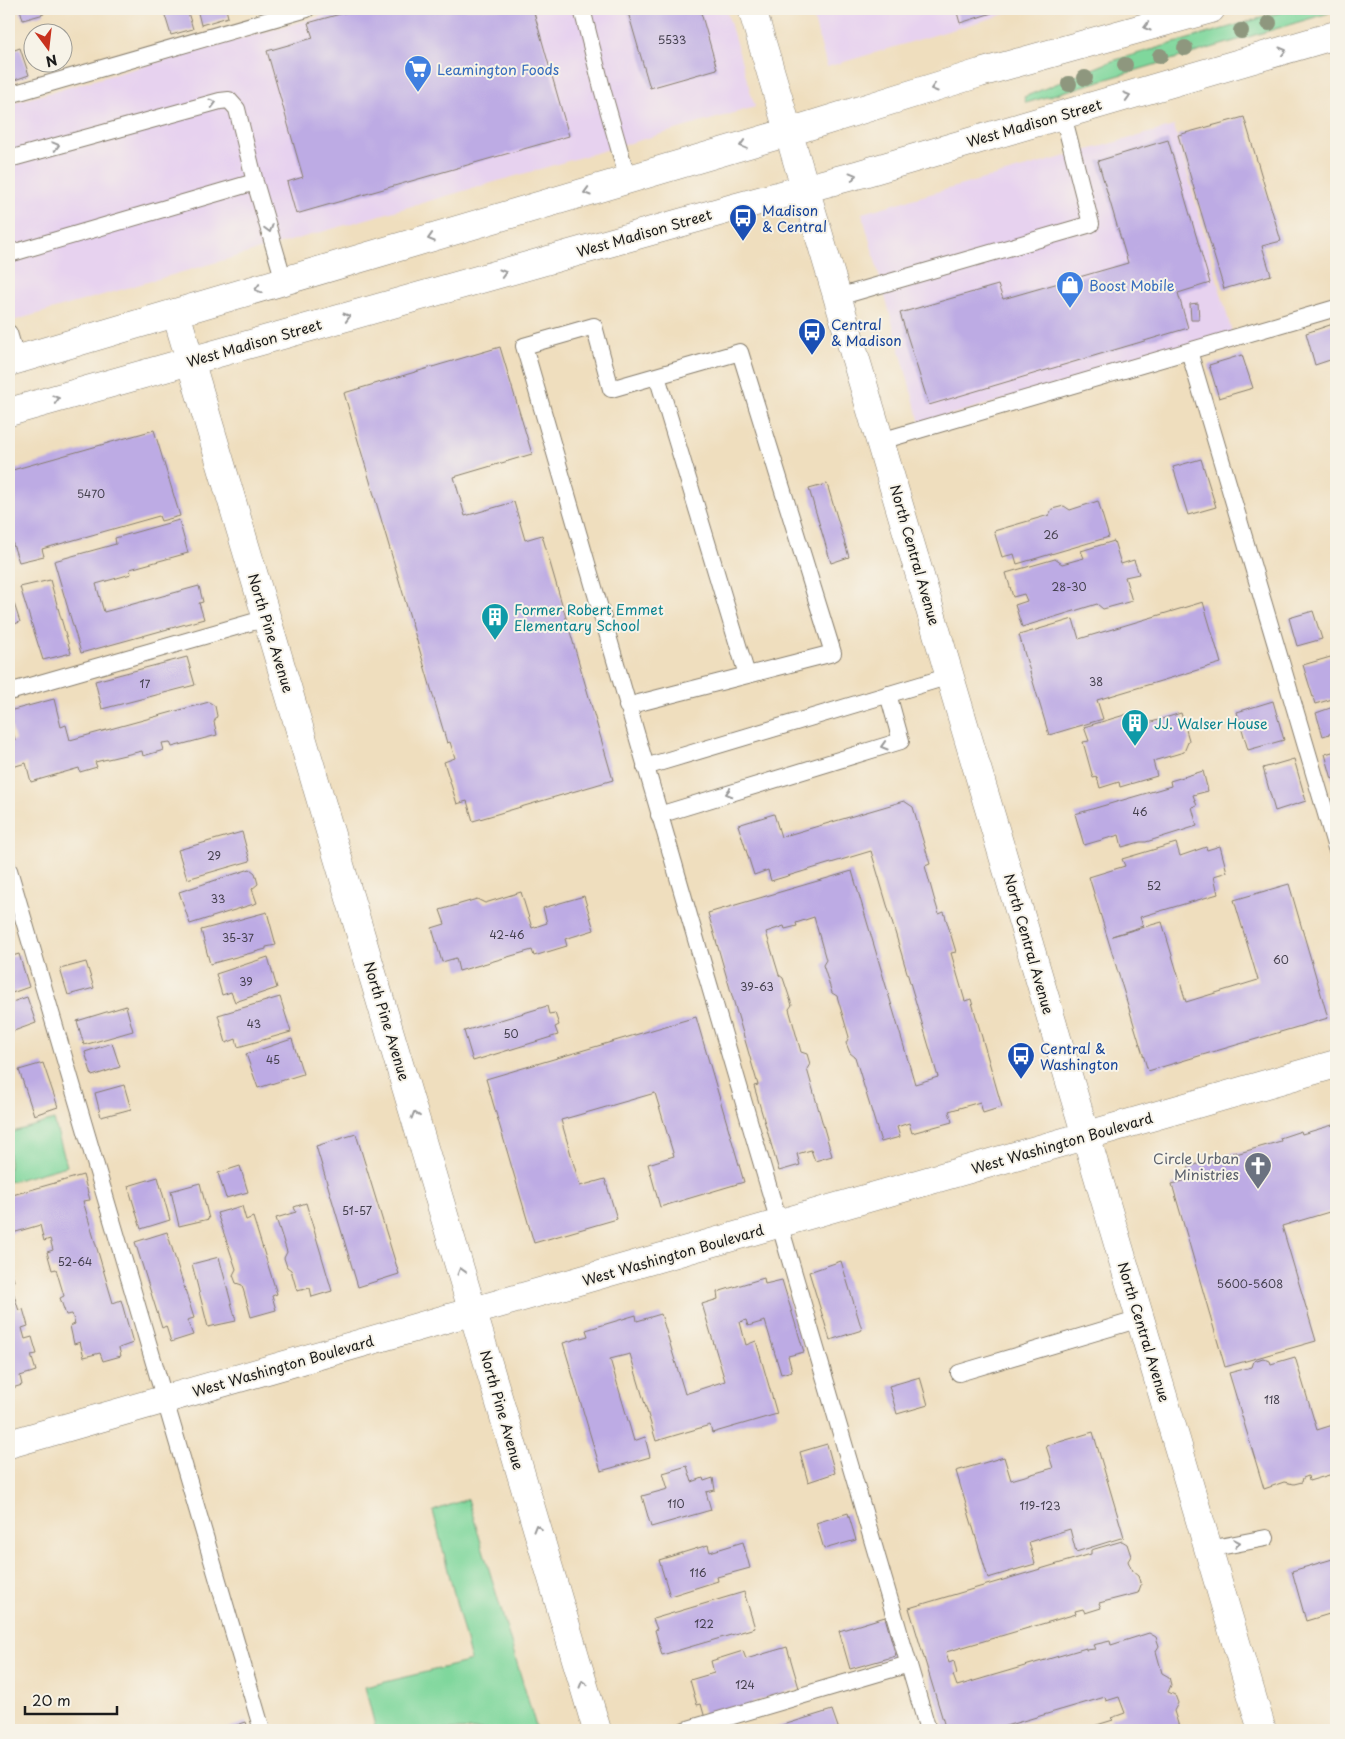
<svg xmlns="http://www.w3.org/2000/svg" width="1345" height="1739" viewBox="0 0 1345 1739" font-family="'Playpen Sans',sans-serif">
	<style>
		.built { fill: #e7d2ef }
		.green { fill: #7fd79c; stroke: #4e7a5c }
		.building { fill: #bdabe4 }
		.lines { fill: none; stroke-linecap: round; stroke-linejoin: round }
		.lane-casing { stroke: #867d6d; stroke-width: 18 }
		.street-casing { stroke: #867d6d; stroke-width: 29 }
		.secondary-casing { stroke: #867d6d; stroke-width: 29 }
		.lane { stroke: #fff; stroke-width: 16 }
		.street { stroke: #fff; stroke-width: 28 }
		.secondary { stroke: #fff; stroke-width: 28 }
		.tree { fill: #8e977e }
		.oneway { stroke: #999 }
		.labels { text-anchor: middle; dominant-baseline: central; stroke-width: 4; stroke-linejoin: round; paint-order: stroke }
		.number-label { font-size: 11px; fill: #44404e }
		.shop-label { font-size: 14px; fill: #366cbe; stroke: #f7f3e8; text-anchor: start }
		.street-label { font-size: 14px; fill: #1c1c1c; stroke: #f7f3e8 }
		.transit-label { font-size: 14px; fill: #164399; stroke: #f7f3e8; text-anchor: start }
		.culture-label { font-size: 14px; fill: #0d838f; stroke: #f7f3e8; text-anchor: start }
		.worship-label { font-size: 14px; fill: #5b616d; stroke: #f7f3e8; text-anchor: end }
	</style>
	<rect width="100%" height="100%" fill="#f7f3e8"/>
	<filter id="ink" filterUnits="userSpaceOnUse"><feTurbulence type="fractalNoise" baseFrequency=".02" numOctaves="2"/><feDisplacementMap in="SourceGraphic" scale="10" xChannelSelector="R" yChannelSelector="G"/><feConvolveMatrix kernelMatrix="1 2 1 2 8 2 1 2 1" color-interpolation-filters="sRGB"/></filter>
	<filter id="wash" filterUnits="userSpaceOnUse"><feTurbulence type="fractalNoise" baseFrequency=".0096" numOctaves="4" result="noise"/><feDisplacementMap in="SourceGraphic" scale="20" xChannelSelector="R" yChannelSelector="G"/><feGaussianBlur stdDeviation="1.12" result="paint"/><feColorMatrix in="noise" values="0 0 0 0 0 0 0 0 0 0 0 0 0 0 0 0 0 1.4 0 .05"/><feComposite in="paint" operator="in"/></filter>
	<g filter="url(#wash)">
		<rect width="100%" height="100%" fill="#efdebe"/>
		<path class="built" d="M346,9H726L755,107L9,322V104Z
			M811,9H1022L827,67Z
			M1174,126L1233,336L920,423L862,213Z"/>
		<path class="green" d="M1292,9H1328L1329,13L1026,103L1024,97L1112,61Z
			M54,1120L67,1166L9,1182V1133Z
			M468,1499L537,1730H376L365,1687L471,1661L433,1511Z"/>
		<g id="blocks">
			<path class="building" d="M20,9H43L44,14L23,20Z
				M163,9H187L193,29L171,35Z
				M197,9H226L228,17L201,25Z
				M358,9H533L569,136L296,214L287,182L303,177L267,51L313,38L308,23Z
				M627,9H700L717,69L650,88Z
				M956,9H991L992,13L960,23Z
				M20,48L29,75L9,82V52Z
				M1244,117L1281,241L1262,246L1271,275L1224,289L1178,135Z
				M1168,140L1210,283L1178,293L1188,328L929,405L900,313L998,285L1003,299L1128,263L1098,161Z
				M1198,303L1199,320H1191L1190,304Z
				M1336,323V358L1315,365L1306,333Z
				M500,347L532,454L454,477L465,516L514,502L525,540L542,535L613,780L473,821L467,801L457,804L444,762L455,758L450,742L447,743L344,393Z
				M1242,355L1253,388L1219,398L1209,365Z
				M154,430L180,516L161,521L159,516L42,549L44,556L19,562L9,533V471Z
				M1201,459L1216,507L1188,515L1173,467Z
				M827,484L849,557L831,563L809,489Z
				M1098,501L1109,537L1017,564L1014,554L1002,557L994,531L1049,515L1052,509L1064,506L1070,510Z
				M179,520L188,553L130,569L131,574L96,584L104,612L199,586L203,602L199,603L204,619L81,653L54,561L116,544L115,538Z
				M1114,541L1121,564L1134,560L1139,574L1125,577L1132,601L1103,609L1097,604L1022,627L1015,605L1027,601L1024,594L1013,597L1006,573L1055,559L1062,564L1084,558L1081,551Z
				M50,580L71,653L43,660L20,587Z
				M9,588L20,622L9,626Z
				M1203,602L1221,663L1097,700L1103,719L1049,735L1019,635L1073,619L1079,639Z
				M1313,611L1322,639L1297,646L1289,618Z
				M1334,656L1336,663V698L1315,704L1303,665Z
				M187,657L195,685L102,709L95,681Z
				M54,699L61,727L66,725L70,740L209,702L215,706L217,716L214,722L217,735L172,747L170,742L162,743L164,750L143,756L142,751L95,762L97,767L80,772L79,768L31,782L26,763L9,768V742L15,740L9,717V711Z
				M1273,701L1284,740L1248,750L1237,712Z
				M1336,706V732L1323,736L1316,713Z
				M1138,711L1142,725L1181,713L1189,740L1184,752L1153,761L1157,776L1120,787L1119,782L1100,788L1097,777L1093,778L1083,742L1089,741L1084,727Z
				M1336,751V777L1332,779L1325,754Z
				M1294,759L1306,801L1275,811L1263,768Z
				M1203,771L1208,791L1193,795L1197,806L1192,807L1197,826L1146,842H1140L1122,847L1119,835L1084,845L1075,814L1171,786L1170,781Z
				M904,801L913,807L930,864L925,866L934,898L939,914L944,912L956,952L951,953L965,1001L971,999L1002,1107L983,1113L980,1102L949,1111L952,1122L912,1133L909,1123L897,1127L900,1137L881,1142L855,1057L850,1053L846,1043L849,1037L837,996L832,993L823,965L826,960L814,917L796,923L797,926L785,929L784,926L766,932L779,975L783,978L792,1005L789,1009L801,1052L807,1054L810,1064L807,1069L832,1156L815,1161L811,1150L797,1154L800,1165L779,1171L754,1086L758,1085L708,913L852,871L915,1084L938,1077L871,851L771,881L768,870L754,875L738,825L774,814L781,837Z
				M242,832L250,861L187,879L178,850Z
				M1176,843L1180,856L1206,847L1207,850L1220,846L1227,872L1214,876L1218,894L1140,917L1143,926L1112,936L1162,922L1186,1002L1258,980L1234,900L1289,884L1328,1018L1148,1071L1089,877L1125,866L1122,859Z
				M250,869L255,873L258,884L252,889L257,903L190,924L179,892Z
				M521,892L532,928L547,923L543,908L584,896L594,930L565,939L567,946L534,956L532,950L459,971L456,958L442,962L432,928L445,924L440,910L477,899L485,903Z
				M267,912L276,945L266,947V949L210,964L201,930Z
				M19,954L29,987L9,994V957Z
				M268,957L277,988L235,1002L231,992L222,995L216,974Z
				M86,962L94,988L68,995L60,969Z
				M27,997L36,1023L11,1032L9,1024V1003Z
				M280,997L291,1032L238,1047L236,1039L226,1043L218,1015Z
				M126,1006L133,1031L84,1045L77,1021Z
				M547,1006L549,1014L555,1013L559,1025L555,1027L558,1035L473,1061L464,1031Z
				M696,1017L744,1182L660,1207L648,1164L674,1156L655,1093L561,1120L580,1186L605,1179L617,1219L534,1243L486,1079Z
				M292,1039L303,1074L258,1088L246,1054Z
				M112,1043L120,1067L92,1076L85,1052Z
				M43,1063L58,1107L34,1115L19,1070Z
				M124,1085L131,1109L101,1117L95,1093Z
				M1336,1124V1210L1282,1226L1316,1341L1225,1367L1172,1184L1191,1179L1188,1167L1236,1152V1154L1281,1141L1280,1138L1301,1131L1302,1134Z
				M356,1134L399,1274L358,1287L316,1146Z
				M240,1166L248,1192L226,1198L218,1173Z
				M83,1175L90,1200L83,1201L113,1303L121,1300L133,1343L119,1348L121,1356L103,1361L100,1353L84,1357L80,1342L74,1344L70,1326L75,1324L72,1314L66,1315L60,1298L64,1296L56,1269L52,1270L47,1252L53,1250L50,1239L44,1241L40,1225L9,1234V1196Z
				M158,1177L170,1220L141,1229L128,1186Z
				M200,1183L209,1219L179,1226L171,1191Z
				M306,1203L332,1291L312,1297L310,1288L297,1291L291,1270L287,1267L284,1258L287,1252L276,1218L296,1212L294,1207Z
				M242,1206L246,1220L253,1217L277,1294L272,1296L276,1310L251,1317L242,1285L236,1283L233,1275L236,1269L217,1213Z
				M167,1232L194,1318L187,1320L193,1335L171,1342L166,1326L162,1328L135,1242Z
				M219,1257L236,1321L208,1327L192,1264Z
				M841,1261L862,1330L830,1340L809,1272Z
				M9,1263L14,1281L10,1282L19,1311L23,1309L28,1326L22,1328L25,1339L32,1337L37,1354L31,1355L36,1371L20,1376L22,1385L9,1389Z
				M764,1278L765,1284L782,1280L804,1352L788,1356L792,1371L781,1374L765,1321L748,1326L746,1320L740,1322L746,1345L756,1341L777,1414L712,1433L710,1425L656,1441L630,1354L610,1359L634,1441L645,1437L650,1457L601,1471L563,1343L588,1336L586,1330L636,1315L637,1321L661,1314L685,1394L725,1381L702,1304L718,1299L717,1292Z
				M1295,1357L1317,1430L1336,1424V1473L1309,1481L1308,1476L1303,1478L1302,1482L1294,1484L1284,1482L1264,1489L1229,1373L1252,1367L1254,1361L1263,1358L1270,1361L1271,1364Z
				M920,1377L928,1405L897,1414L889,1386Z
				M1093,1432L1124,1537L1076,1552L1070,1529L1029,1542L1035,1564L988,1578L956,1471L1004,1457L1011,1480L1053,1468L1046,1446Z
				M827,1444L835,1473L808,1482L800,1452Z
				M687,1466L692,1482L703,1478L704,1481L713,1478L715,1490L706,1492L711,1510L651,1527L642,1496L668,1489L663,1473Z
				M848,1513L856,1540L824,1549L816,1523Z
				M1122,1541L1127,1544L1131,1556L1128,1561L1132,1571L1138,1576L1141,1585L1138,1593L1099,1603L1101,1608L1085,1613L1083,1609L1075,1611L1076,1614L946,1652L949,1663L954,1661L957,1674L953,1675L957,1686L1086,1648V1650L1095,1649L1093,1645L1110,1641L1111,1645L1149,1633L1156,1637L1159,1646L1156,1651L1162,1673L1169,1677L1171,1685L1168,1692L1175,1695L1178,1703L1174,1711L1180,1730H1081L1113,1720L1111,1718L1125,1713L1119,1697L1106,1701L1105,1697L992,1730H946L909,1608L1091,1554V1550Z
				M743,1542L750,1568L717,1577L718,1581L670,1596L659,1560L708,1545L710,1552Z
				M1336,1558V1612L1306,1621L1292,1571Z
				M744,1592L755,1628L662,1655L655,1630L657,1629L653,1619Z
				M885,1617L896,1656L850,1669L839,1631Z
				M787,1647L799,1688L752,1702L754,1708L706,1722L701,1704L697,1705L690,1680L714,1673L711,1661L743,1651L746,1659Z
				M832,1710L839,1730H767Z
				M246,1722L249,1730H222Z"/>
		</g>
	</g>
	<g filter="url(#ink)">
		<use href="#blocks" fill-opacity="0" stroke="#867d6d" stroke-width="1"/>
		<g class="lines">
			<defs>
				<path id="lane" d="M582,9L603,92L628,180
					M9,95L307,9
					M9,159L220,101L229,100L237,109L255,182L284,281
					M9,254L255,182
					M838,297L1091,224L1063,115
					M9,333L17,360
					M1189,351L1336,848
					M657,376L747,675
					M881,441L1336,308
					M9,692L267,618
					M627,706L833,653L740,352L611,389L594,326L524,346C656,808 793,1269 928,1730
					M645,767L950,676
					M659,815L901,741L888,694
					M9,870L262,1730
					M959,1373L1140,1319
					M1209,1549L1266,1538
					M685,1730L909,1664"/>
				<path id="street" d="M176,313L597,1730"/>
				<path id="secondary" d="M752,9L1262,1730
					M9,362L789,132L980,73L1211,9
					M9,412L733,208L860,174L1336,35
					M9,1444L1336,1064"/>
			</defs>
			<use href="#lane" class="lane-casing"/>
			<use href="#street" class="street-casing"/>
			<use href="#secondary" class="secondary-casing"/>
			<use href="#lane" class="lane"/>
			<use href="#street" class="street"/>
			<use href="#secondary" class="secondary"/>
		</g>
		<g class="tree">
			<circle cx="1269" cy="23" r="8"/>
			<circle cx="1241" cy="31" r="8"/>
			<circle cx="1185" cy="48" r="8"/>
			<circle cx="1160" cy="56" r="8"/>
			<circle cx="1125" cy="65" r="8"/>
			<circle cx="1085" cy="78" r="8"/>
			<circle cx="1069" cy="84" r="8"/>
		</g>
		<defs><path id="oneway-chevron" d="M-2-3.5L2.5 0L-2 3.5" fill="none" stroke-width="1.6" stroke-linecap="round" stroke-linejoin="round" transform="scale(1.25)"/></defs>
		<g class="oneway">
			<use href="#oneway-chevron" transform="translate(1147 27) rotate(164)"/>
			<use href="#oneway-chevron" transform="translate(1283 51) rotate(-16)"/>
			<use href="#oneway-chevron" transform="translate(934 88) rotate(163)"/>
			<use href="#oneway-chevron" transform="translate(1127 96) rotate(-16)"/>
			<use href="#oneway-chevron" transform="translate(213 103) rotate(-15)"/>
			<use href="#oneway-chevron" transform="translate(743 145) rotate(163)"/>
			<use href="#oneway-chevron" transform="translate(56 146) rotate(-15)"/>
			<use href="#oneway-chevron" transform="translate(853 176) rotate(-15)"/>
			<use href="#oneway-chevron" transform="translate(587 192) rotate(164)"/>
			<use href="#oneway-chevron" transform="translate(269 229) rotate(74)"/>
			<use href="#oneway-chevron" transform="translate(431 238) rotate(163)"/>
			<use href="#oneway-chevron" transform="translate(503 273) rotate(-16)"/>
			<use href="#oneway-chevron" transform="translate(258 289) rotate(164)"/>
			<use href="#oneway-chevron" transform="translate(347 317) rotate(-16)"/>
			<use href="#oneway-chevron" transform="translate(56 399) rotate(-16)"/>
			<use href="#oneway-chevron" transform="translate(884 746) rotate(163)"/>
			<use href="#oneway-chevron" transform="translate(729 793) rotate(163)"/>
			<use href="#oneway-chevron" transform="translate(415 1115) rotate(-107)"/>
			<use href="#oneway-chevron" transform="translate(461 1271) rotate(-107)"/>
			<use href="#oneway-chevron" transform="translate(537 1528) rotate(-106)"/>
			<use href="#oneway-chevron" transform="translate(1237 1543) rotate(-11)"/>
			<use href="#oneway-chevron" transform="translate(583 1684) rotate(-106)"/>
		</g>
	</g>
	<defs>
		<symbol id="supermarket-pin" viewBox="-11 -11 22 30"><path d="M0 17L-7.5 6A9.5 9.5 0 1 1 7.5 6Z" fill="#3f7fe0" stroke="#f7f3e8"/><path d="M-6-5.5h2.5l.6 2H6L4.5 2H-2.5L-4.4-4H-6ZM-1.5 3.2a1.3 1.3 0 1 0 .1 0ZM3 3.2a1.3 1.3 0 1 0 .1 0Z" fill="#fff"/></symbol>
		<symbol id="bus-pin" viewBox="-11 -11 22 30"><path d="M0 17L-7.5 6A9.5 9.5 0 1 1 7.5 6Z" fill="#1a4fb4" stroke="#f7f3e8"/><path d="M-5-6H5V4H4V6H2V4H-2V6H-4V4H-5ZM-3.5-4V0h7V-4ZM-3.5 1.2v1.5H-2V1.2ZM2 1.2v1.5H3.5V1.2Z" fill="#fff"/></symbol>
		<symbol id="shop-pin" viewBox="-11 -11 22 30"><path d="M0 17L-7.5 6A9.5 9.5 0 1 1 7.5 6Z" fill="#3f7fe0" stroke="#f7f3e8"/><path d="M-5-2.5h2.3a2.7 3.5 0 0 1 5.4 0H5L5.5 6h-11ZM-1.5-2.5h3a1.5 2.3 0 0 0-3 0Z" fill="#fff"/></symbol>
		<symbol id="building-pin" viewBox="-11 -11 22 30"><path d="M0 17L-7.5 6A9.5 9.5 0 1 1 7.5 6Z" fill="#0f9aa8" stroke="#f7f3e8"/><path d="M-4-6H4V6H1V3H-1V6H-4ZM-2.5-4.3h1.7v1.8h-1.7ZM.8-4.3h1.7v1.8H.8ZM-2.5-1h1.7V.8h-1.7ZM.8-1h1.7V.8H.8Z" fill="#fff"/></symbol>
		<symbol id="church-pin" viewBox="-11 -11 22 30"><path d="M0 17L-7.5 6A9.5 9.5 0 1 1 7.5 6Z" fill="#6b7280" stroke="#f7f3e8"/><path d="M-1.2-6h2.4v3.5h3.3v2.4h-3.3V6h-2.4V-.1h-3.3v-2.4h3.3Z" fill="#fff"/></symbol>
	</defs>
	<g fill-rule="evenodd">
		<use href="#supermarket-pin" x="402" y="53" width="32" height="43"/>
		<use href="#bus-pin" x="727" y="202" width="32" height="43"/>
		<use href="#shop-pin" x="1054" y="269" width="32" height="43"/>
		<use href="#bus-pin" x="796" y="316" width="32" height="43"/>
		<use href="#building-pin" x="479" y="601" width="32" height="43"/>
		<use href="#building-pin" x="1119" y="707" width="32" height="43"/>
		<use href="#bus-pin" x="1005" y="1040" width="32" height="43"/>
		<use href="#church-pin" x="1242" y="1150" width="32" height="43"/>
	</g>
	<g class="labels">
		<g class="number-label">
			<text x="672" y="39">5533</text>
			<text x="91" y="493">5470</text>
			<text x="1051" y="534">26</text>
			<text x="1069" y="586">28-30</text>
			<text x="1096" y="681">38</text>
			<text x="145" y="683">17</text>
			<text x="1140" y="811">46</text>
			<text x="214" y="855">29</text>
			<text x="1154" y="885">52</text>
			<text x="218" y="898">33</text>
			<text x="507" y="934">42-46</text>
			<text x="238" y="937">35-37</text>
			<text x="1281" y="959">60</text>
			<text x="246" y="981">39</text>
			<text x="757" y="986">39-63</text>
			<text x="254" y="1023">43</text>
			<text x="511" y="1033">50</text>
			<text x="273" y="1059">45</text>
			<text x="357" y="1210">51-57</text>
			<text x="75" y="1261">52-64</text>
			<text x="1250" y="1283">5600-5608</text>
			<text x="1272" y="1399">118</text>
			<text x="676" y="1503">110</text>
			<text x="1040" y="1505">119-123</text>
			<text x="698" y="1572">116</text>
			<text x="704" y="1623">122</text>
			<text x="745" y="1684">124</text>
		</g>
		<g class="shop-label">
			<text x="437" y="69">Leamington Foods</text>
			<text x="1089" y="285">Boost Mobile</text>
		</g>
		<g class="street-label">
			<text transform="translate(1034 123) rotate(-16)">West Madison Street</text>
			<text transform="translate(644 233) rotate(-16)">West Madison Street</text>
			<text transform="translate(254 343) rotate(-16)">West Madison Street</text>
			<text transform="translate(915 555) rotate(74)">North Central Avenue</text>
			<text transform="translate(271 633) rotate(73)">North Pine Avenue</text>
			<text transform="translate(1029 944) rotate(74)">North Central Avenue</text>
			<text transform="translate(387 1021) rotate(73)">North Pine Avenue</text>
			<text transform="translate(1062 1143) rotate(-16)">West Washington Boulevard</text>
			<text transform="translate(673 1255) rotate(-16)">West Washington Boulevard</text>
			<text transform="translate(1144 1332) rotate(73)">North Central Avenue</text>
			<text transform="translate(283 1366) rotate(-16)">West Washington Boulevard</text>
			<text transform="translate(502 1410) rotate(74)">North Pine Avenue</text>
		</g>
		<g class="transit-label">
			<text x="762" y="210">Madison<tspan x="762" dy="16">&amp; Central</tspan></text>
			<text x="831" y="324">Central<tspan x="831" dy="16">&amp; Madison</tspan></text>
			<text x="1040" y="1048">Central &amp;<tspan x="1040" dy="16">Washington</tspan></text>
		</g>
		<g class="culture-label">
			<text x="514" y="609">Former Robert Emmet<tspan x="514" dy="16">Elementary School</tspan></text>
			<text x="1154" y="723">JJ. Walser House</text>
		</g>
		<g class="worship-label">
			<text x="1239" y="1158">Circle Urban<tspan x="1239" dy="16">Ministries</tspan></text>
		</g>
	</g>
	<rect width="1345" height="1739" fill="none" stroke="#f7f3e8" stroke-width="30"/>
	<g transform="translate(48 48) rotate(165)"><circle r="24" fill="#f7f3e8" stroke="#9f9d96"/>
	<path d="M0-4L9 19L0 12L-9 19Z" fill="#c8321e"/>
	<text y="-8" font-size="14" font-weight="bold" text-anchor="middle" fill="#1c1c1c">N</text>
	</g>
	<path d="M25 1706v8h92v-8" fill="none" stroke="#1c1c1c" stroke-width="2.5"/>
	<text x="32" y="1706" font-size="15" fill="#1c1c1c" stroke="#f7f3e8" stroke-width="4" paint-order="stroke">20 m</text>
</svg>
